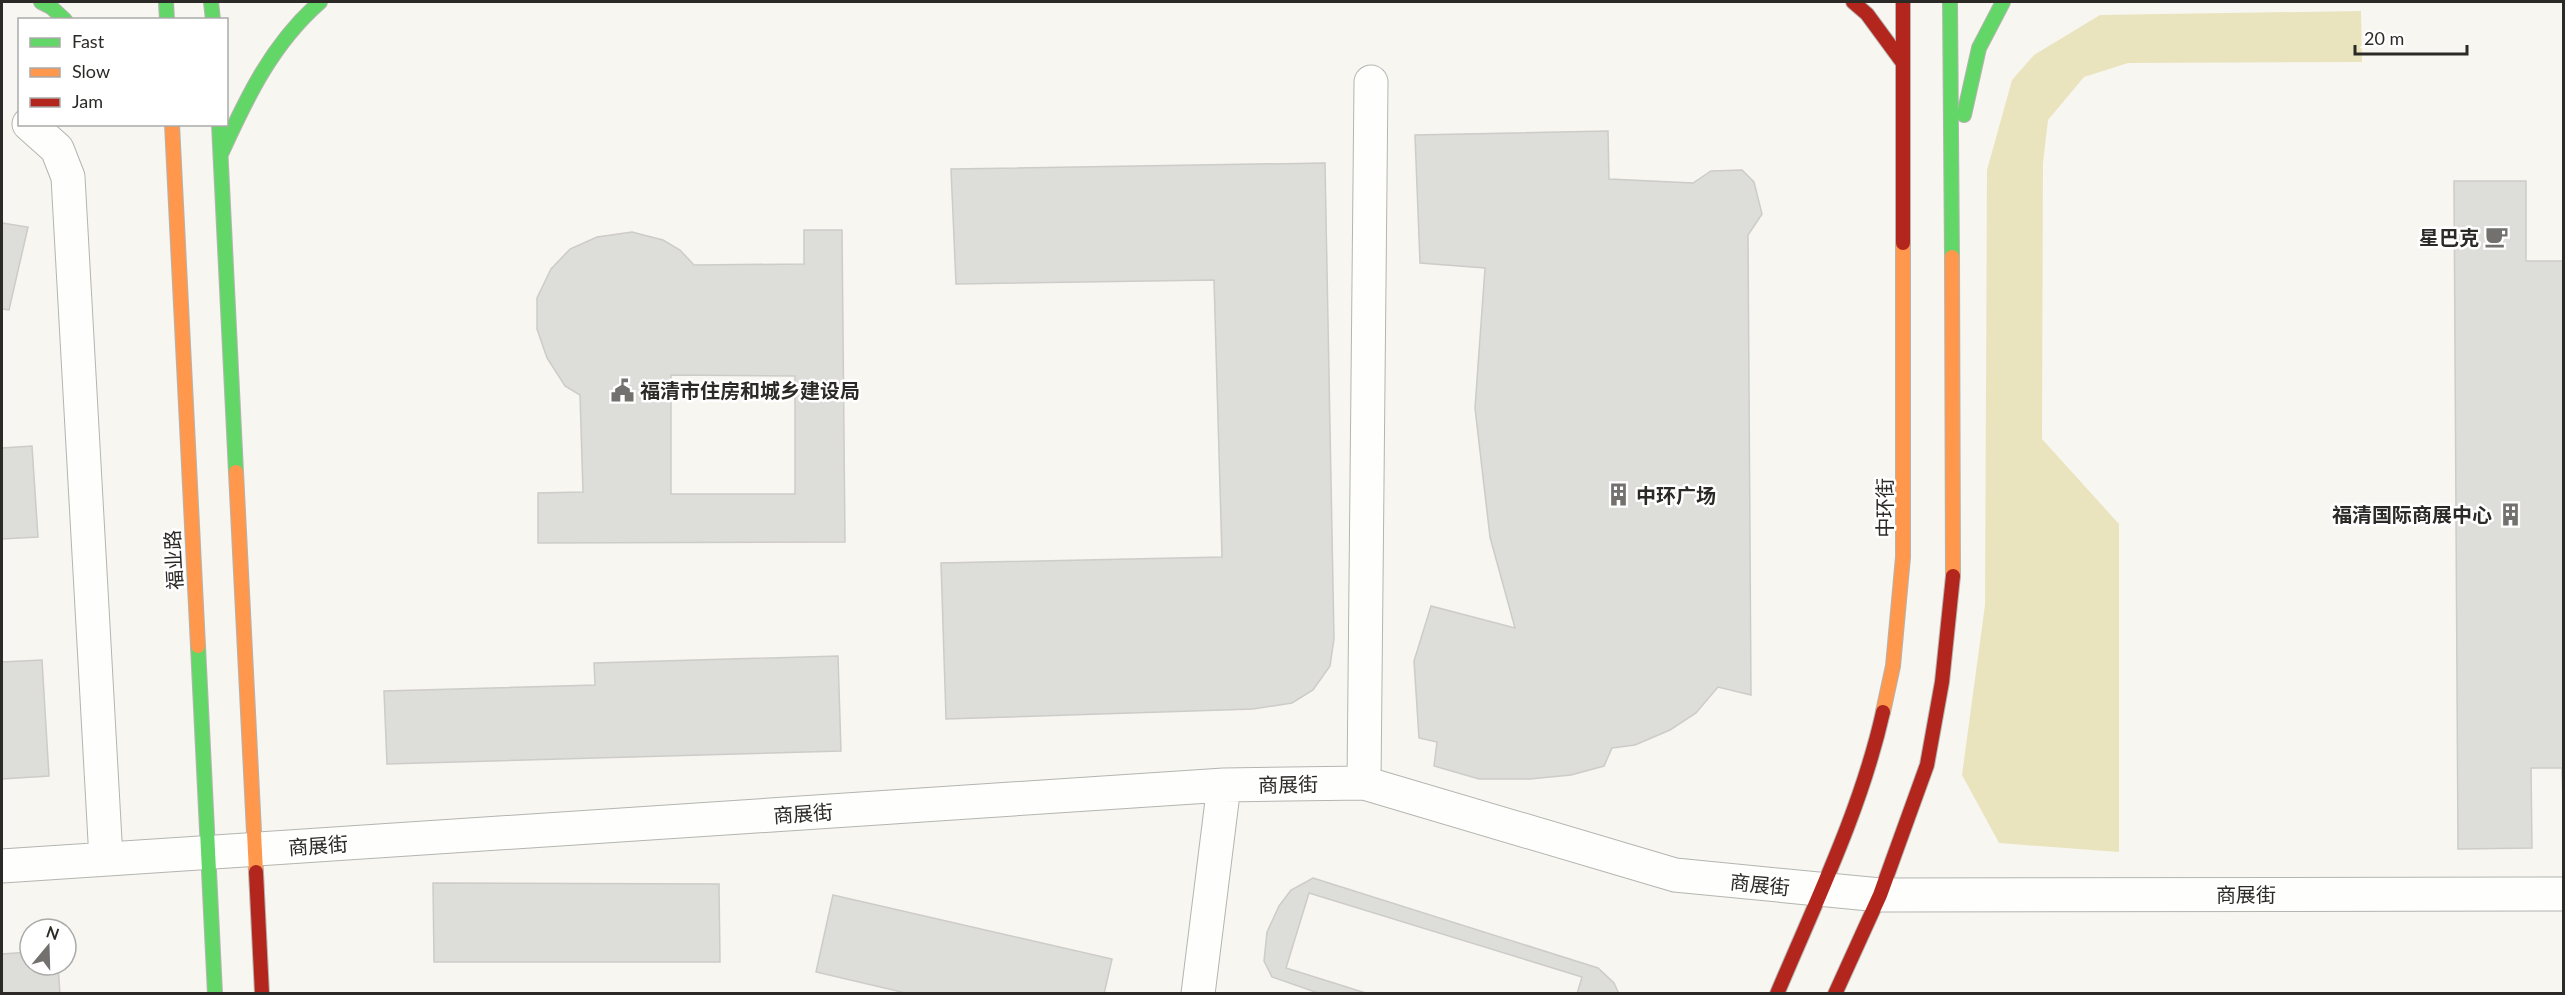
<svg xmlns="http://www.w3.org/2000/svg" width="2565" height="995" viewBox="0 0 2565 995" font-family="Lato,'Noto Sans SC',sans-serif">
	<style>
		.green { fill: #eae4be }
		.building { fill: #ddddd9; stroke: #cdccc8; stroke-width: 1.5; fill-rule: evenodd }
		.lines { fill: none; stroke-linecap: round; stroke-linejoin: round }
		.street-casing { stroke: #b4b4b0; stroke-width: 35 }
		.fast-casing { stroke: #b4b4b0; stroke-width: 16 }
		.slow-casing { stroke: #b4b4b0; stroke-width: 16 }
		.jam-casing { stroke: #b4b4b0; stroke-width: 16 }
		.street { stroke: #fefefd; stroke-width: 33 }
		.fast { stroke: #63d668; stroke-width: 14 }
		.slow { stroke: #ff974d; stroke-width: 14 }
		.jam { stroke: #b3261e; stroke-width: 14 }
		.labels { text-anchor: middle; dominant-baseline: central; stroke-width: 5; stroke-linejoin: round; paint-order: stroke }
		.poi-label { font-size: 20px; font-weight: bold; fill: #2b2a27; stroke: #fff; text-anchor: end }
		.street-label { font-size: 20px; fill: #2b2a27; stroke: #fff }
	</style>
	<rect width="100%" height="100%" fill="#f7f6f1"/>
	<path class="green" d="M2361,11L2362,62L2128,63L2084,77L2048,120L2043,163L2042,439L2119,524V852L1999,843L1962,775L1985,605L1987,170L2012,80L2034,55L2100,15Z"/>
	<path class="building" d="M1608,131L1609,179L1693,183L1711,171L1742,170L1754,182L1762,214L1748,235L1751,695L1718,687L1696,713L1670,730L1635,745L1612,748L1604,766L1571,775L1530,779H1479L1434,766L1437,742L1419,738L1414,661L1431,606L1515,628L1490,537L1475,408L1485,268L1420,263L1415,135Z
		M1325,163L1334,639L1330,666L1313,690L1292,703L1253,709L946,719L941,563L1222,557L1214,280L956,284L951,169Z
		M2454,181H2526V261H2564V834L2562,768H2531L2532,848L2458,849Z
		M2,223L28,227L9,310L2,309Z
		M804,230H842L845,542L538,543V493L583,492L580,395L565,386L547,358L537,329V298L551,269L570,249L597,237L632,232L663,240L680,250L694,265L804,264ZM671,375L795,376V494H671Z
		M32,446L38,537L2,539V448Z
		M838,656L841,751L387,764L384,691L595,685L594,663Z
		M42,660L49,776L2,779V662Z
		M1313,878L1598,968L1614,983L1619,994H1321L1272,977L1264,961L1267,932L1279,906L1291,890Z
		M433,883L719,884L720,962H434Z
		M1309,893L1582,977L1577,994H1369L1286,968Z
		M833,895L1112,959L1104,994H910L816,972Z
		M30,952V965H58L60,994H2V954Z"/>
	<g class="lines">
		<defs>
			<path id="street" d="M29,124L57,149L68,177L106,859
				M1364,783L1371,82
				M2,866L1224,785L1364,783L1675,875L1880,895L2564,894
				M1198,994L1224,785"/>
			<path id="fast" d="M41,2L51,7L65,20
				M166,2L167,20
				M211,2L213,20
				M1950,2L1952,257
				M1964,115L1979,48L2003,2
				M219,124L236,472
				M221,154C247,97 272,44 320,2
				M198,646L215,994"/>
			<path id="slow" d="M172,124L198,646
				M1952,257L1953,576
				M236,472L256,872
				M1883,712L1893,666L1903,557V243"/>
			<path id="jam" d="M1853,2L1867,14L1903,63
				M1903,2V243
				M256,872L262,994
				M1777,994C1816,901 1861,810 1883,712
				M1835,994L1880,895L1927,765L1942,682L1953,576"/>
		</defs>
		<use href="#street" class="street-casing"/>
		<use href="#fast" class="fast-casing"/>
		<use href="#slow" class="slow-casing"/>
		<use href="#jam" class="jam-casing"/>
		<use href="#street" class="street"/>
		<use href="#fast" class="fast"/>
		<use href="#slow" class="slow"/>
		<use href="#jam" class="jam"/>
	</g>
	<defs>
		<symbol id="cafe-bare" viewBox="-9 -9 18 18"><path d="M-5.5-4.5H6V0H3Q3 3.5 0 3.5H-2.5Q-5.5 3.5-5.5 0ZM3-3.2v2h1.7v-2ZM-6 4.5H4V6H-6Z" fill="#72716e" stroke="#fff" stroke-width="2.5" paint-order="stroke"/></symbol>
		<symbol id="civic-bare" viewBox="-9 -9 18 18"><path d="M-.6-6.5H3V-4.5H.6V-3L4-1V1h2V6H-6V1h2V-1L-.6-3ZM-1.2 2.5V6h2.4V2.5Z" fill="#72716e" stroke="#fff" stroke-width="2.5" paint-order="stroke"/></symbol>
		<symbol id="building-bare" viewBox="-9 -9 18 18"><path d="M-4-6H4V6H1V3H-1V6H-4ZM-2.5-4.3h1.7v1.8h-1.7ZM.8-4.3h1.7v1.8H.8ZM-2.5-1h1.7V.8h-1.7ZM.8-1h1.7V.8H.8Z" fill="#72716e" stroke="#fff" stroke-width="2.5" paint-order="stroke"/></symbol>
	</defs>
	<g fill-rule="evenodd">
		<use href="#cafe-bare" x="2480" y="220" width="33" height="33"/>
		<use href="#civic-bare" x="606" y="374" width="33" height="33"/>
		<use href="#building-bare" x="1602" y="478" width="33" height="33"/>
		<use href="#building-bare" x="2494" y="498" width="33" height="33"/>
	</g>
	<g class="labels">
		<g class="poi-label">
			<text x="2479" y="237">星巴克</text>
			<text x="640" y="390" text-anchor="start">福清市住房和城乡建设局</text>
			<text x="1636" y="495" text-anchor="start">中环广场</text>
			<text x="2492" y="514">福清国际商展中心</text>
		</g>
		<g class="street-label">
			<text transform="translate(1884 508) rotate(-90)">中环街</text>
			<text transform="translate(173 560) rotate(-93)">福业路</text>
			<text transform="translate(1288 784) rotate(-1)">商展街</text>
			<text transform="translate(803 813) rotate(-4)">商展街</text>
			<text transform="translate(318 845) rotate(-4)">商展街</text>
			<text transform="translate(1760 884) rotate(6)">商展街</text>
			<text x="2246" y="894">商展街</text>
		</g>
	</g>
	<rect width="2565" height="995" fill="none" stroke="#2b2a27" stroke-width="6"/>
	<rect x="18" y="18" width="210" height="108" fill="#ffffff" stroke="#aaaaa9" stroke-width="1.5"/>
	<rect x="30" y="38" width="30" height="9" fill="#63d668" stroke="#aaaaa9" stroke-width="1.5"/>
	<text x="72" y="48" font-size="18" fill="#2b2a27">Fast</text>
	<rect x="30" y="68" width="30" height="9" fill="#ff974d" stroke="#aaaaa9" stroke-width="1.5"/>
	<text x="72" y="78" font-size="18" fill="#2b2a27">Slow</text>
	<rect x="30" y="98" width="30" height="9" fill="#b3261e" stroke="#aaaaa9" stroke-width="1.5"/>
	<text x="72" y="108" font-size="18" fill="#2b2a27">Jam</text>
	<g transform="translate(48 947) rotate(19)"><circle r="28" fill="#ffffff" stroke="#aaaaa9" stroke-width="1.5"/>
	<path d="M0-4.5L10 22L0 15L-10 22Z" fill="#72716e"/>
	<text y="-9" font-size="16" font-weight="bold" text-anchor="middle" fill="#2b2a27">N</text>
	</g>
	<path d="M2355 45v9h112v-9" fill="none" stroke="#2b2a27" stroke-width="3"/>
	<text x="2364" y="45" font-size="18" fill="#2b2a27" stroke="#ffffff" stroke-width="4.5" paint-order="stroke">20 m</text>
</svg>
